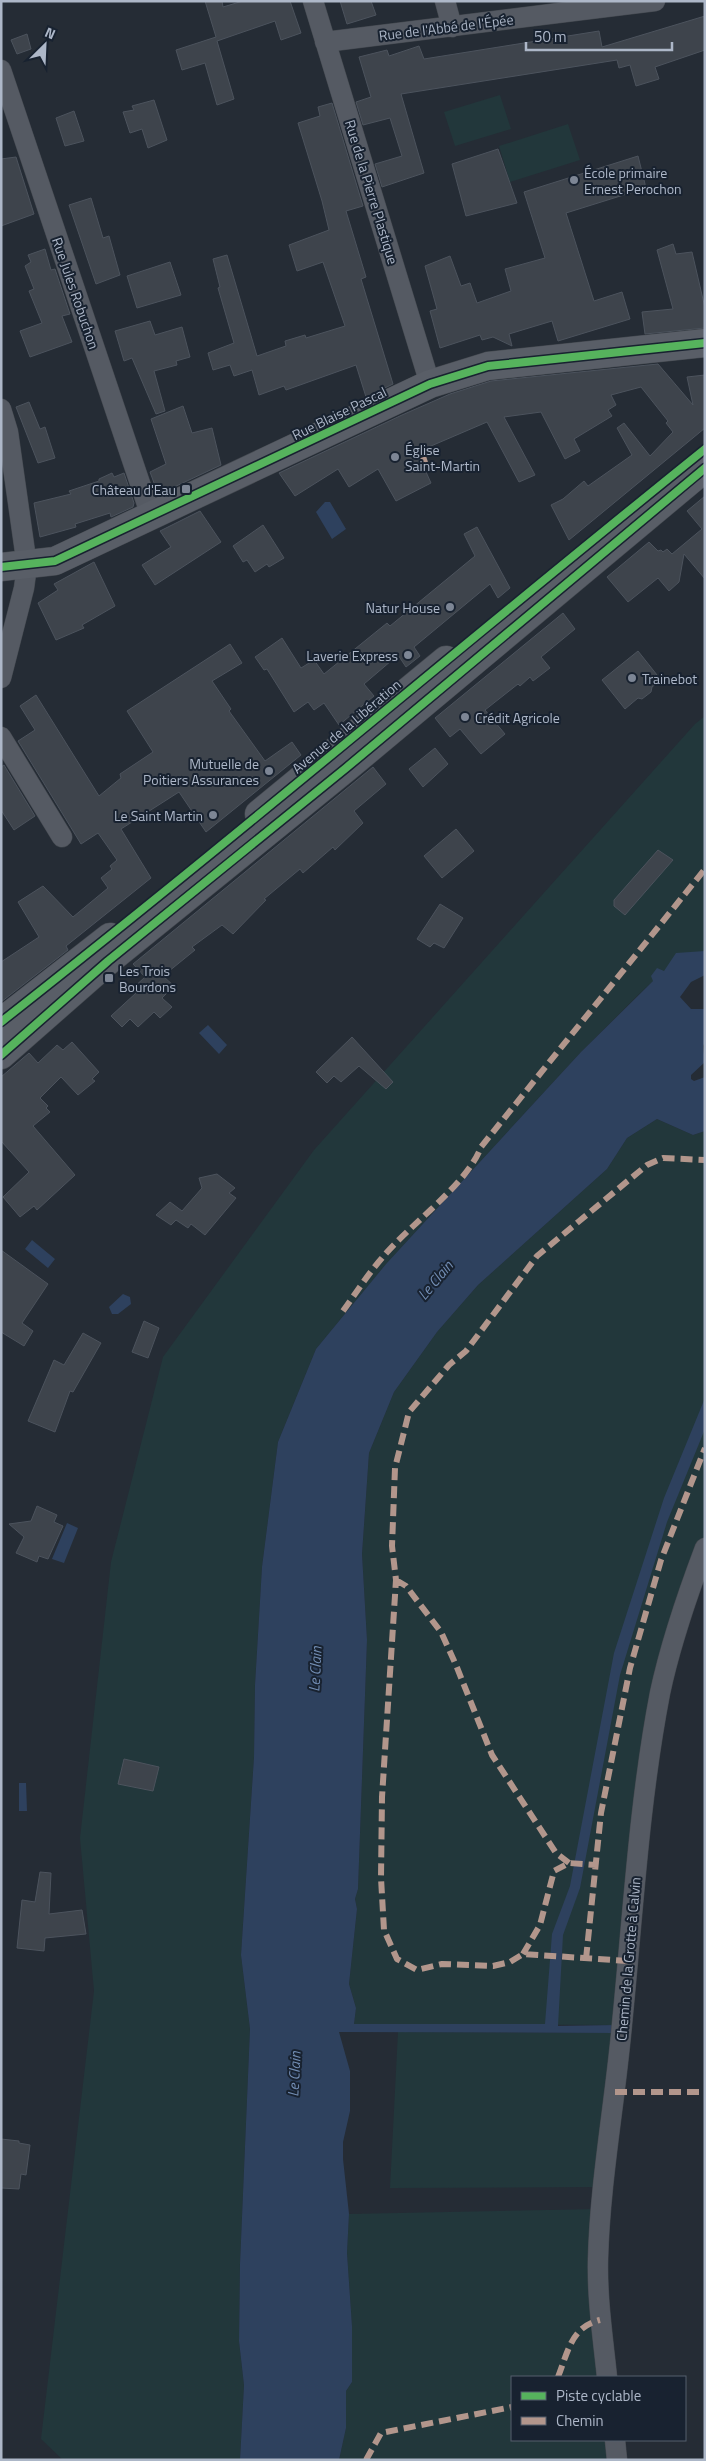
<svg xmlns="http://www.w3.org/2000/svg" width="706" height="2461" viewBox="0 0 706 2461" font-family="'Titillium Web',sans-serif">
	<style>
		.green { fill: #22373b }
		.water { fill: #2e415e }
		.building { fill: #3e444c; stroke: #4c535d }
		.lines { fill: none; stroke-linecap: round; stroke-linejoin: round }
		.street-casing { stroke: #43484f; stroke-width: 21 }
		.secondary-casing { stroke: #43484f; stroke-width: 29 }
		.street { stroke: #555a63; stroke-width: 20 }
		.secondary { stroke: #595e67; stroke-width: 28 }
		.quiet { stroke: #b2968c; stroke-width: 6; stroke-dasharray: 12 6; stroke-linecap: butt }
		.cycleway-casing { stroke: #182230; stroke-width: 11 }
		.cycleway { stroke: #56b35d; stroke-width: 8 }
		.poi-dot { fill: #7d8695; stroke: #182230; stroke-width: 2 }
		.labels { text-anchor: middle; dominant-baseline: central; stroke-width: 4; stroke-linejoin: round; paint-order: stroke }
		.street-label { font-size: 14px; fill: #adb7c8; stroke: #182230 }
		.poi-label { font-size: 14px; fill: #adb7c8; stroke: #182230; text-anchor: start }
		.water-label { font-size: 15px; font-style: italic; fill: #728db3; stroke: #182230 }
	</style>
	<rect width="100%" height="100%" fill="#252c35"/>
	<path class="green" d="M500,95L511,129L455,146L444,112Z
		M568,124L580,160L510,182L499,146Z
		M705,716V951L664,971L638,995L581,1052L386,1264L316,1349L278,1442L262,1567L255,1685L254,1757L241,1955L250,2029L240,2264L239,2341L244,2385L240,2460H63L41,2439L94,1991L80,1838L111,1562L163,1357L314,1150L695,724Z
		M657,1119L693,1135L705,1131V1548L660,1692L616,2025L354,2024L356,2008L349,1984L357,1909L355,1899L358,1889L367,1640L362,1554L369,1453L394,1392L437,1332L478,1285L607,1169L627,1138Z
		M398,2032L616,2033L603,2187L390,2188Z
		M602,2209L607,2377H512V2440H615L617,2460H339L346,2428V2391L352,2382V2326L347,2253L349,2214Z"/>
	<path class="water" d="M325,502H330L346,529L332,539L316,512Z
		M705,951V975L691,982L680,997L691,1009H705V1042L703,1046L705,1062L691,1075V1079L694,1081L705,1077V1131L693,1135L657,1119L627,1138L607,1169L478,1285L437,1332L394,1392L369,1453L362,1554L367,1640L358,1889L355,1899L357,1909L349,1984L356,2008L354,2024H545L552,1934L570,1886L614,1653L664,1498L705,1398V1429L667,1522L620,1675L580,1888L563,1935L558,2026L616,2025V2033L339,2032L350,2071V2111L343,2142V2159L349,2214L347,2253L352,2326V2382L346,2391V2428L339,2460H240L244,2385L239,2341L240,2264L250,2029L241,1955L254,1757L255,1685L262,1567L278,1442L316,1349L386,1264L581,1052L653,981L651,976L657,968L664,971L676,953Z
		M208,1025L227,1045L219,1054L199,1033Z
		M32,1240L55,1259L48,1268L25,1249Z
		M123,1294L130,1297L131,1304L118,1314H112L109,1307Z
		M67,1523L78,1528L64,1563L52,1559Z
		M19,1783H26L27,1811H19Z"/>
	<path class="building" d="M205,1H222L223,7L243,1H290L301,33L281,40L275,21L217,41L234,99L217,105L205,63L182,70L176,50L216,37Z
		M340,1H371L376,15L347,24Z
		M705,16V50L655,67L659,79L636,86L630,65L619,68L617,60L401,94L424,173L382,187L375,164L402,156L390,118L363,125L356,102L371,97L359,57L387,50L389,56L419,46L424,59L599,31L602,47Z
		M27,34L31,49L17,54L11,40Z
		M154,100L167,140L148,148L142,129L130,133L123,112L134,110L132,106Z
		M332,103L363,206L346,211L366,277L361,279L393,384L366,397L356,365L286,390L284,386L259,395L252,370L234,376L230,365L213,370L208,353L234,343L218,288L220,287L213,259L227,255L257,356L286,346L285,341L305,335L306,338L345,326L323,262L297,271L289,245L329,230L322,201L298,123L320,116L318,107Z
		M74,111L84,141L65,146L56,118Z
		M498,149L517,203L466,216L452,164Z
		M638,156L646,188L566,213L594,301L622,292L630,319L558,341L552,321L509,334L512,346L493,337L482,340L480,335L440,348L430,311L437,309L425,266L450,256L461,286L470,283L477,303L511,291L505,269L545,258L524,192Z
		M16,157L34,214L1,226V159Z
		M91,198L103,238L109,236L120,275L96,284L69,205Z
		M673,244L676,254L692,252L705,308V328L645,334L642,312L673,309L657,250Z
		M45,249L51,270L55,269L70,314L62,316L72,342L30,357L20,331L42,323L29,291L34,289L25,266L31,262L28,255Z
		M170,262L181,295L137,308L127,276Z
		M150,321L155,335L182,327L190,357L176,361L177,365L154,371L165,411L156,414L132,358L124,361L115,331Z
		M658,364L693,405L687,377L705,375V428L569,540L551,505L563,499L584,481L588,486L632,455L617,428L624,423L650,456L673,432L666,423L668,421L641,387L611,395L616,405L608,410L612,416L574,439L580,451L565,459L541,412L504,417L535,475L519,482L487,422L417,452L431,483L396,501L378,469L349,487L338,469L295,496L279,473L402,415L450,394L491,381Z
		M29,402L40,429L45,427L55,458L38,463L16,407Z
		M183,406L192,433L212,428L221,465L172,488V487L157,491L150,472L166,464L151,419Z
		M112,473L114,477L124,473L134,503L133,507L111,517L110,513L75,524L76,527L40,537L34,503L71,494L69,491L99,481V479Z
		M705,496V579L684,554L679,582L669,591L658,578L628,602L607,577L649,542L658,551L661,550L663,552L667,549L672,554L702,529L687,511Z
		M200,511L221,542L155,585L142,565L171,547L160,531Z
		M263,525L284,558L269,567L267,564L255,572L247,560L243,562L233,546Z
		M477,527L510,588L498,598L490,584L414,647L420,656L406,667L398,655L364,684L374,696L339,725L324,703L314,710L308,702L294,712L267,669L264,670L255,657L282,638L301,668L314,660L324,674L387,623L390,626L475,556L464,534Z
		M94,562L115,606L82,625L84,628L56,640L38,603L58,590L54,584Z
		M563,613L575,629L541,657L550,668L533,681L530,677L520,686L518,684L485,710L505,734L481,754L460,729L450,737L435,718Z
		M230,644L242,663L212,681L231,709L229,711L265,761L292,742L301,755L206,832L179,792L121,829L151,878L66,946L68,950L1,1002V962L39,937L18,902L43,886L73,917L108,888L101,878L112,869L110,866L117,860L98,833L81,844L18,741L35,730L20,706L36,695L99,796L121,778L120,774L153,752L127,711Z
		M638,651L661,680L652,687L651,692L642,699L638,698L625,709L602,680Z
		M435,748L448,764L423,787L409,769Z
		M4,765L35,816L14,830L1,810V767Z
		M373,767L386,784L354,811L363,823L335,850L333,847L303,873L300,869L264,899L266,900L233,934L222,925L192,947L195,950L163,976L174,986L162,998L172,1007L160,1018L154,1012L138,1027L130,1019L122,1027L111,1016L136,993L132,989L145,977L133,964Z
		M456,829L474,851L442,878L424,856Z
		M658,850L673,860L625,915L614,906V900Z
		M440,904L463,918L444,948L434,943L430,947L417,939Z
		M352,1037L393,1082L386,1089L359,1066L341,1082L334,1076L327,1083L316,1072Z
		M72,1042L99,1072L92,1079L95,1081L78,1095L61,1077L40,1098L48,1106L46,1108L50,1112L33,1126L75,1175L37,1210L34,1206L20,1217L3,1197L29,1172L1,1141V1077L29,1053L38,1063L57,1045L63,1050Z
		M217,1174L235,1188L229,1193L236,1198L205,1235L191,1224L188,1228L176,1220L171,1225L156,1215L170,1202L182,1211L202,1188L199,1178Z
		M1,1250L48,1284L22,1323L33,1331L24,1346L1,1332Z
		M144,1321L159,1328L148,1358L132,1352Z
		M83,1333L101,1343L73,1392L70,1391L55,1432L28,1421L54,1360L64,1365Z
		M37,1506L57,1515L54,1522L63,1526L48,1559L39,1556L37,1562L16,1553L24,1537L9,1524L31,1521Z
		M124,1759L159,1767L153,1791L118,1784Z
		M40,1872L51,1873L49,1914L82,1910L86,1934L45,1938L44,1951L17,1948L22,1900L35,1902Z
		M1,2139L19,2141V2143L30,2145L26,2175L21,2174L19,2189L1,2188Z"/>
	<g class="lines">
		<defs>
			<path id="street" d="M313,1L430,384
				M445,1L452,27
				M325,42L655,1
				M1,70L151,516
				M1,409L8,432L27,566L24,588L1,678
				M1,737L62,837
				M607,2377C603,2338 597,2299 598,2259C600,2181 615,2103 622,2024C633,1914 639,1802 660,1693C670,1646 688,1593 705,1548
				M615,2440L617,2460"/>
			<path id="secondary" d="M1,567L55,561L430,384L488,366L705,343
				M259,814L446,660
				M1,1022L110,937
				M1,1055L108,961L346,768L705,468"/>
		</defs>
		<use href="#street" class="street-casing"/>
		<use href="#secondary" class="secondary-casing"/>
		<use href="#street" class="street"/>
		<use href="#secondary" class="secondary"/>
		<path class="quiet" d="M421,461L427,459
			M343,1311C356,1293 368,1274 382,1258C409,1225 467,1185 481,1147L705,869
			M396,1580L406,1586L441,1632L456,1665L492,1755L556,1853L569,1863
			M523,1954L540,1925L554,1871L569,1863L596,1865
			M586,1959L601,1813L630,1668L661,1560L705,1448
			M628,1961L523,1954L510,1962L493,1966L442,1964L417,1970L397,1959L384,1930L381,1878L382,1797L396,1580L392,1546L395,1468L409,1412L449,1365L466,1351L537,1256L647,1165L663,1158L705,1160
			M615,2092H705
			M558,2377C568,2352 571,2327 600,2320
			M366,2460L381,2433L512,2407"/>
		<defs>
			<path id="cycleway" d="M1,567L55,561L430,384L488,366L705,343
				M1,1022C239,835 469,639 705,449
				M1,1055L108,961L346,768L705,468"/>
		</defs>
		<use href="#cycleway" class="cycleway-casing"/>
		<use href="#cycleway" class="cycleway"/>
	</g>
	<g class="poi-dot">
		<circle cx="574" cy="180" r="5"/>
		<circle cx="395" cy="457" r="5"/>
		<rect x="181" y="484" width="10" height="10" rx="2.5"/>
		<circle cx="450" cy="607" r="5"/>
		<circle cx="408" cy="655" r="5"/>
		<circle cx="632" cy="678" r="5"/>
		<circle cx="465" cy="717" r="5"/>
		<circle cx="269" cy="771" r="5"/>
		<circle cx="213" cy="815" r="5"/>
		<rect x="104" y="973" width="10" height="10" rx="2.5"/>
	</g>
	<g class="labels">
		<g class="street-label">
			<text transform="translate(446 27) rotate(-7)">Rue de l'Abbé de l'Épée</text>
			<text transform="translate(372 192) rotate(73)">Rue de la Pierre Plastique</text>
			<text transform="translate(76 293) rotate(71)">Rue Jules Robuchon</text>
			<text transform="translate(339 413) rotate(-26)">Rue Blaise Pascal</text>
			<text transform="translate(346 726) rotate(-40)">Avenue de la Libération</text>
			<text transform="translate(628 1959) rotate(-85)">Chemin de la Grotte à Calvin</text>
		</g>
		<g class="poi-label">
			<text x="584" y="172">École primaire<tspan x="584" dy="16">Ernest Perochon</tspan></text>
			<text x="405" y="449">Église<tspan x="405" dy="16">Saint-Martin</tspan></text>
			<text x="176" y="489" text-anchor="end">Château d'Eau</text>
			<text x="440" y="607" text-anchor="end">Natur House</text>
			<text x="398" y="655" text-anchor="end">Laverie Express</text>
			<text x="642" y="678">Trainebot</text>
			<text x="475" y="717">Crédit Agricole</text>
			<text x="259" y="763" text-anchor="end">Mutuelle de<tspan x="259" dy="16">Poitiers Assurances</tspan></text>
			<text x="203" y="815" text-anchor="end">Le Saint Martin</text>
			<text x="119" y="970">Les Trois<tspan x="119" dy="16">Bourdons</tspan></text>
		</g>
		<g class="water-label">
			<text transform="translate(435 1280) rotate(-50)">Le Clain</text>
			<text transform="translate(315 1669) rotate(-87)">Le Clain</text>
			<text transform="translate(294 2074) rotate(-87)">Le Clain</text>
		</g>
	</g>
	<rect width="706" height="2461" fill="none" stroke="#adb7c8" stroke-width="5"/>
	<rect x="511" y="2376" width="175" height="65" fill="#182230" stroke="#545e6d"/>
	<rect x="521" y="2392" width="25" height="8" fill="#56b35d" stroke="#545e6d"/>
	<text x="556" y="2401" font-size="15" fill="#adb7c8">Piste cyclable</text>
	<rect x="521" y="2417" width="25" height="8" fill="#b2968c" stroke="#545e6d"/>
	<text x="556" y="2426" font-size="15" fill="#adb7c8">Chemin</text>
	<g transform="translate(45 45) rotate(24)" stroke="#182230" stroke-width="4" paint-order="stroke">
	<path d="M0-4L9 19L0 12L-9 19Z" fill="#adb7c8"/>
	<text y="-8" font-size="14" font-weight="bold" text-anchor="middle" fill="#adb7c8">N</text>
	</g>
	<path d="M526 42v8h146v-8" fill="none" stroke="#adb7c8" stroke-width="2.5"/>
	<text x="534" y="42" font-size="15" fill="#adb7c8" stroke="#182230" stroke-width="4" paint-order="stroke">50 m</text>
</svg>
